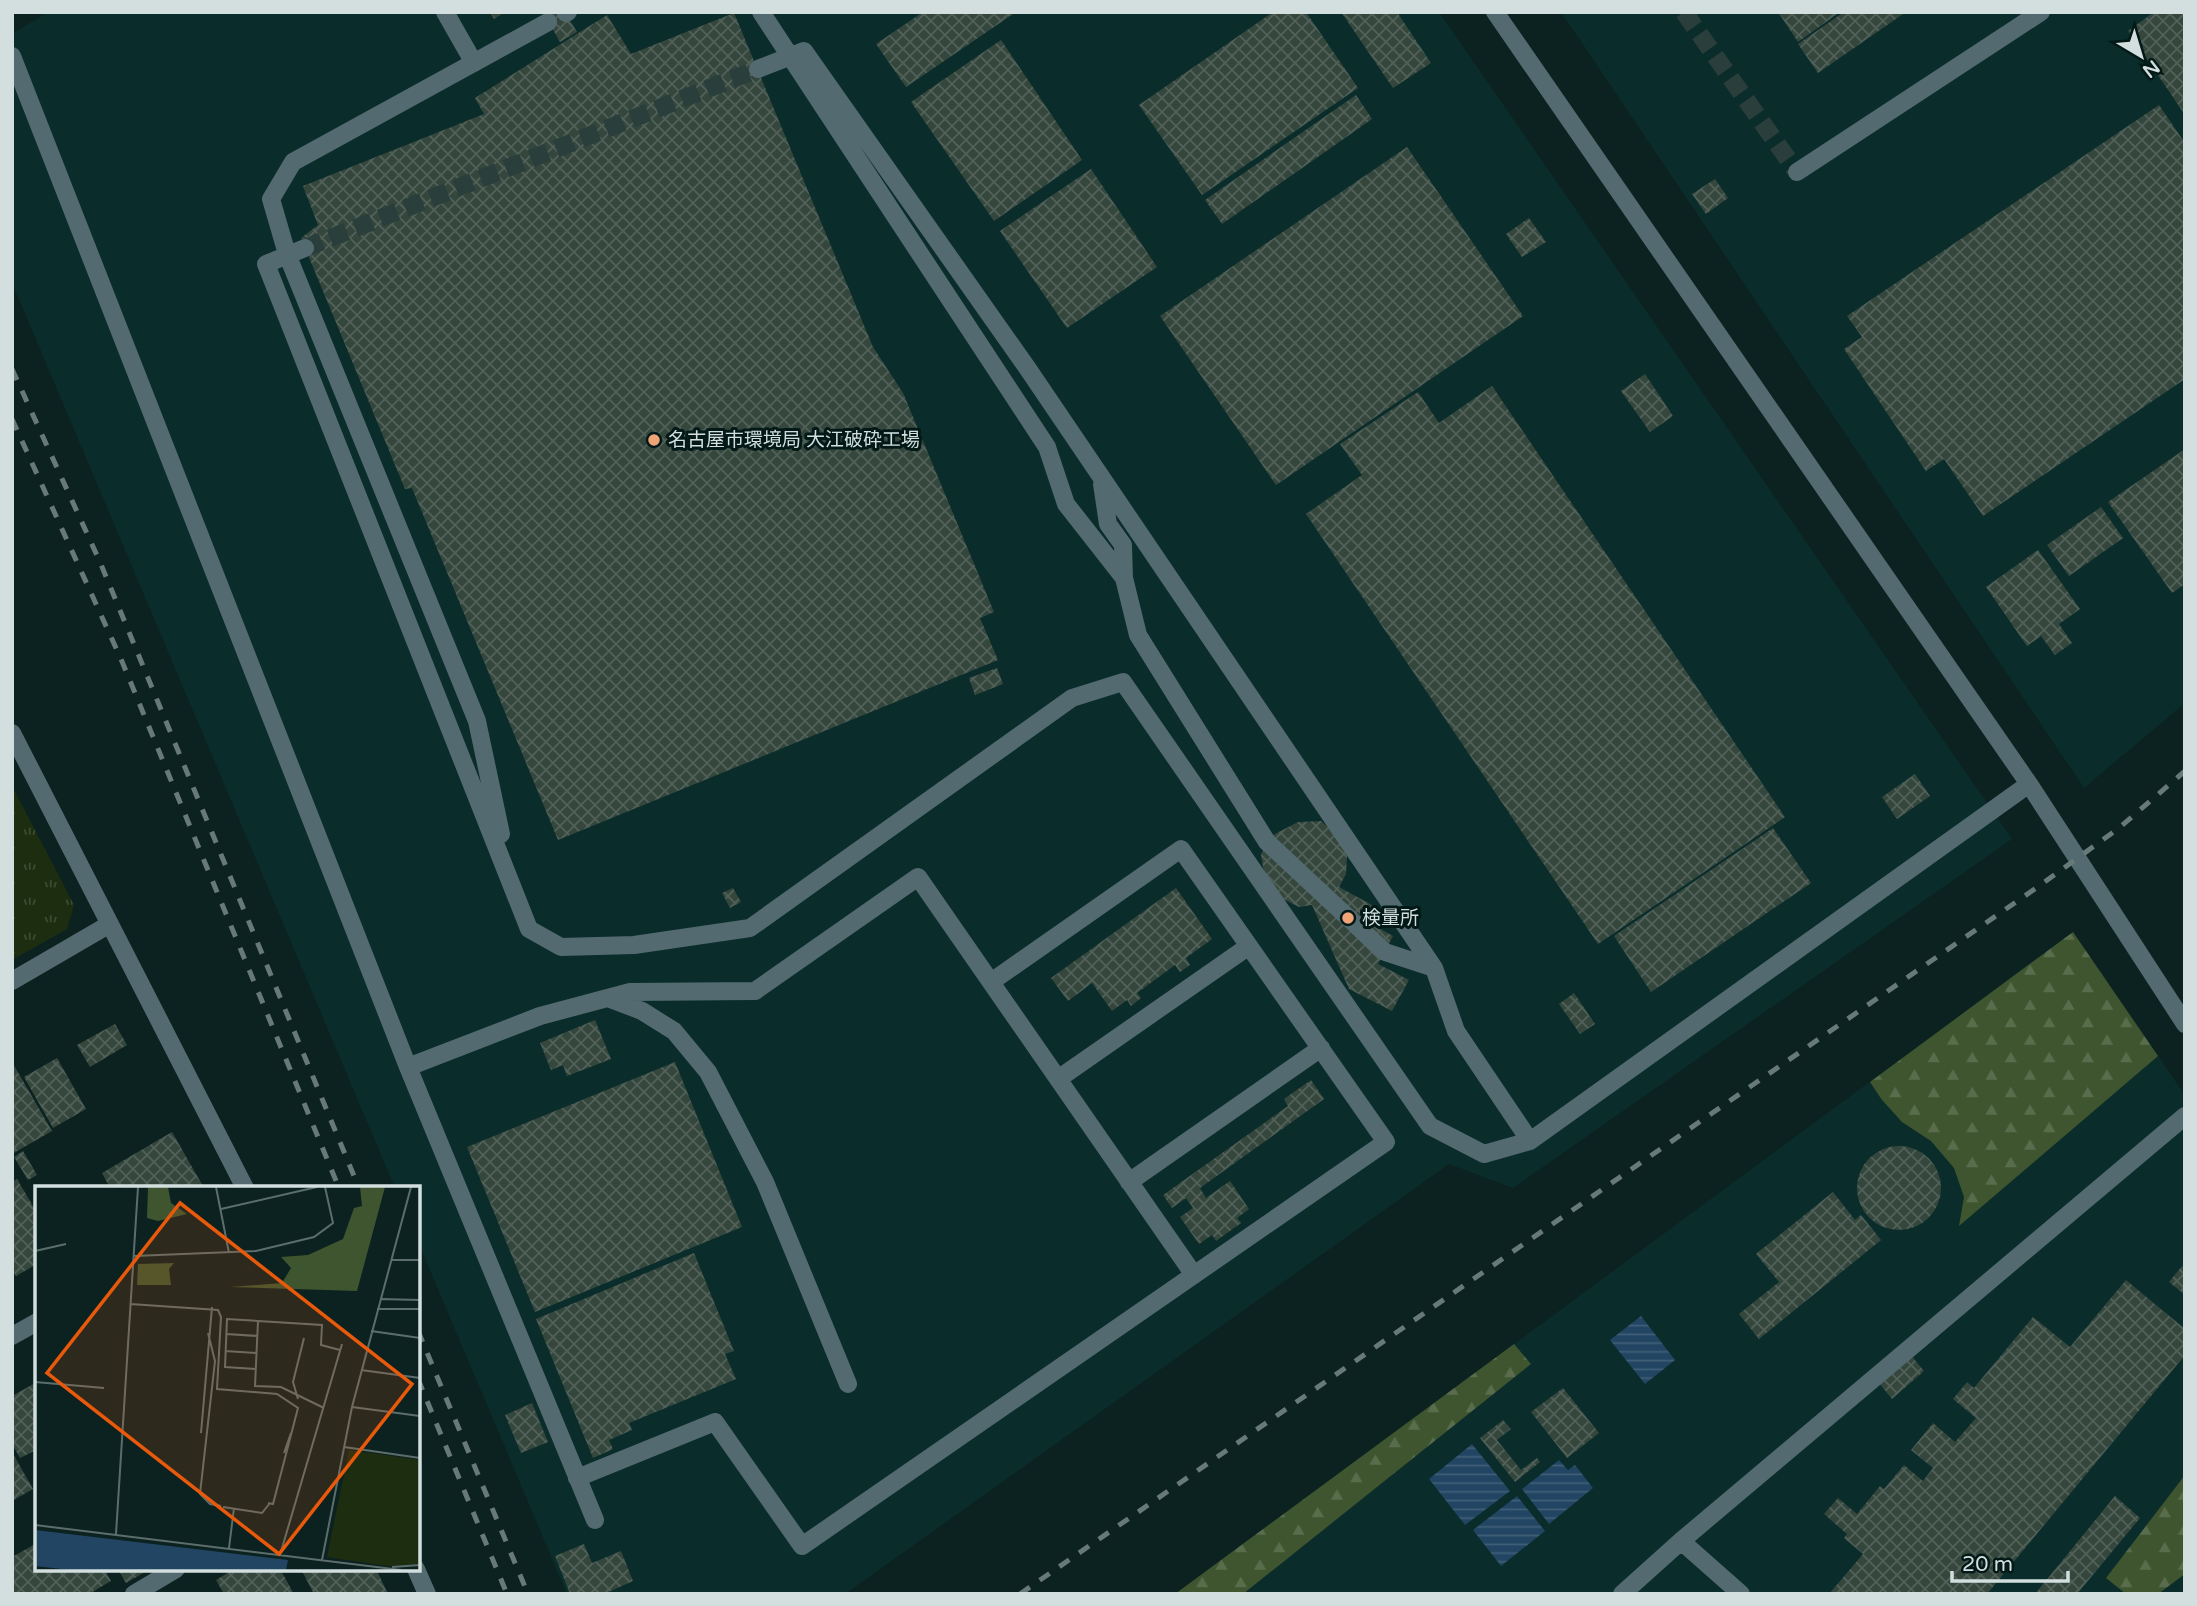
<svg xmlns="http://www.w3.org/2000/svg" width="2197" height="1606" viewBox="0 0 2197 1606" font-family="'Varela Round','Noto Sans JP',sans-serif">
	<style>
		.built { fill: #0a2c2a }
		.grass { fill: url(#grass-tufts) }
		.forest { fill: url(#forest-firs) }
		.water { fill: url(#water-rules) }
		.building { fill: url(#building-cross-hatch) }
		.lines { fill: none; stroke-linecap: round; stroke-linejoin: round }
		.minor-tunnel { stroke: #2a3e3c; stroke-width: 18; stroke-dasharray: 18 9; stroke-linecap: butt }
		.minor { stroke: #536a71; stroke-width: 18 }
		.rail { stroke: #687a78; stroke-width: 5; stroke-dasharray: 12 12; stroke-linecap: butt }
		.poi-dot { fill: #efa377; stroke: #031917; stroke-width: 2.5 }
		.labels { text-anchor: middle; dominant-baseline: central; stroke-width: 6; stroke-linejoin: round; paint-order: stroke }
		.poi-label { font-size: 19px; fill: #d2dfde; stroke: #031917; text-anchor: start }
		.inset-road { fill: none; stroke: #5b6e6c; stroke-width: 2 }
		.view { fill: #e8590c; fill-opacity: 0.15; stroke: #e8590c; stroke-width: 3.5 }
		.inset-edge { fill: none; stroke: #d2dfde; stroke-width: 3.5 }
	</style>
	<defs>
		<pattern id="grass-tufts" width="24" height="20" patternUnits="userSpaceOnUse" patternTransform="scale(1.75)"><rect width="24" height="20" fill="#1c2e0f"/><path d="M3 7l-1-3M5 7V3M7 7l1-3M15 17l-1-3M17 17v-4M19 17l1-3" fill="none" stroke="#3c4c32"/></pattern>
		<pattern id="forest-firs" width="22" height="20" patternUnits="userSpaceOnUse" patternTransform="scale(1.75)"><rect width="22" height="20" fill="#3e552f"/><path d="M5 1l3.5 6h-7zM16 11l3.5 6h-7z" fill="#596d4d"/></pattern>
		<pattern id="water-rules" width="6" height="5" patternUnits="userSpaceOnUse" patternTransform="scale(1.75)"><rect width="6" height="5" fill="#214562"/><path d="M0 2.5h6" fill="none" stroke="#405f78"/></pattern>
		<pattern id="building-cross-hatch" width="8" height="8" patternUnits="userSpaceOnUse" patternTransform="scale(1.75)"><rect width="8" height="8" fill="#35473d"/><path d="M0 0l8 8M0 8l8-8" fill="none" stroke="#516159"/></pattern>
	</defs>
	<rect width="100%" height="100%" fill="#0c2220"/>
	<path class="built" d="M48,12H1439L2012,839L1513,1188L1449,1164L845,1594H567L418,1242V1188H395L12,283V34Z
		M1561,12H2185V703L2084,788Z
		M2073,932L2185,1095V1594H1175Z"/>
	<path class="grass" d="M12,786L74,905L67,929L12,960Z"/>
	<path class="forest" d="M2073,932L2158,1056L1959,1226L1964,1197L1954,1168L1931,1141L1902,1122L1882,1100L1870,1082Z
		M1514,1344L1531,1364L1243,1594H1175Z
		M2185,1475V1574L2158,1594H2126L2106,1578Z"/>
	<path class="water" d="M1641,1316L1675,1360L1645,1384L1610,1340Z
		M1472,1444L1510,1491L1465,1525L1429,1479Z
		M1559,1460L1568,1470L1575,1465L1593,1488L1549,1524L1522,1489Z
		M1517,1496L1545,1531L1501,1566L1473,1530Z"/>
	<path class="building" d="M490,12H505L494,19Z
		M543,12H565L577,32L560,42Z
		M923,12H1016L906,87L876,44Z
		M1273,12H1306L1358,88L1202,195L1139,105Z
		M1341,12H1397L1431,63L1393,88Z
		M1778,12H1840L1798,42Z
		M1844,12H1906L1818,73L1798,44Z
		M2154,12H2185V115L2128,31Z
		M734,13L873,347L903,393L994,612L980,618L998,660L558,840L412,488L405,489L301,238L318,225L303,186L484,114L475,98L607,15L631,54Z
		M1001,40L1082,160L994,221L911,102Z
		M1356,95L1372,119L1222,224L1205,200Z
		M2159,105L2185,143V379L1983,516L1944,459L1926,471L1844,349L1862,337L1847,316Z
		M1407,147L1523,316L1276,485L1160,316Z
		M1091,169L1157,267L1067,328L1000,231Z
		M1715,179L1728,198L1706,214L1692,194Z
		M1529,218L1546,242L1522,257L1506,234Z
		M1645,374L1673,416L1650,432L1621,391Z
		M1492,386L1785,817L1598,944L1306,514L1362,475L1340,444L1418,392L1439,423Z
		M2185,449V584L2172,593L2108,502Z
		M2101,507L2123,538L2069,576L2047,545Z
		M2038,550L2080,609L2059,624L2072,643L2055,655L2041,636L2027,646L1986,587Z
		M997,668L1003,684L975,695L969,678Z
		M1915,774L1930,796L1897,819L1882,797Z
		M1321,821L1337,835L1347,856L1346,874L1339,887L1383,911L1375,926L1393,936L1378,964L1409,980L1392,1011L1349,989L1312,905L1299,907L1281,898L1265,879L1261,855L1271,836L1298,822Z
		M1773,828L1811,883L1651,992L1614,936Z
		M733,888L741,902L730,908L722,893Z
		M1176,888L1212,939L1186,958L1190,965L1180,972L1175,965L1137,993L1141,998L1131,1006L1127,1000L1112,1011L1092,983L1068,1001L1051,978Z
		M1574,993L1595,1024L1580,1034L1559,1004Z
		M595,1020L611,1059L567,1076L563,1065L551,1070L540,1043Z
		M115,1024L127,1045L90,1067L77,1045Z
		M57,1058L86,1109L53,1128L24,1077Z
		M12,1062L52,1131L12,1154Z
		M675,1062L742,1227L535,1312L467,1147Z
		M1311,1080L1324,1099L1200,1188L1206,1198L1230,1181L1249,1209L1237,1218L1241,1223L1216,1241L1212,1235L1199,1244L1180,1217L1193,1208L1186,1198L1172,1208L1163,1195L1288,1106L1284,1099Z
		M172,1132L204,1188H110L102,1173Z
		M1857 1188a42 42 0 1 1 84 0a42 42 0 1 1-84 0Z
		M23,1151L37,1175L28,1180L14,1157Z
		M17,1179L37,1213V1264L16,1276L12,1270V1182Z
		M1833,1192L1855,1220L1861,1215L1881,1240L1759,1339L1739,1314L1779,1282L1756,1254Z
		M694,1253L734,1351L725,1354L736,1379L629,1423L632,1430L609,1440L613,1449L593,1458L536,1319Z
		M2182,1266L2185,1269V1295L2169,1282Z
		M2126,1280L2185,1329V1355L1987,1594H1829L1863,1554L1844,1538L1847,1534L1824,1514L1838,1498L1857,1514L1880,1486L1884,1489L1904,1465L1923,1481L1933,1468L1911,1450L1933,1423L1955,1442L1976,1418L1953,1399L1967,1382L1974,1388L2033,1317L2070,1347Z
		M1910,1354L1924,1371L1892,1399L1878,1382Z
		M37,1382V1455L34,1451L20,1458L12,1444V1396Z
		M1563,1388L1599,1433L1567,1458L1531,1412Z
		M532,1403L548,1442L521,1453L505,1415Z
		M1503,1420L1511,1429L1497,1440L1521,1470L1537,1458L1540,1462L1515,1482L1480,1438Z
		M12,1452L33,1489L12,1501Z
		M2115,1496L2140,1518L2077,1594H2035Z
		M37,1543V1569H104L111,1581L89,1594H12V1557Z
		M584,1544L592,1563L621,1551L633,1581L604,1594H570L555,1556Z
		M118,1569H150L126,1583Z
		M234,1569H280L294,1594H224L216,1580Z
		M301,1569H376L388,1594H314Z"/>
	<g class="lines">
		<path class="minor-tunnel" d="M1684,12L1797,172
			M305,248L758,69"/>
		<path class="minor" d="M445,12L474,63
			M761,12L1047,447L1066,504L1124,578L1138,635L1267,842L1385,952L1434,968
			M1495,12L2029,784L2185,1024
			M566,13L568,12
			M12,56L408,1067L595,1520
			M758,69L804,51L1028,369L1434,968L1456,1031L1530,1141
			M1797,172L2041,12
			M305,248L266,264L529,929L561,947L634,945L750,928L1072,698L1123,682L1430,1126L1484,1154L1530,1141L2029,784
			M1102,484L1108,524L1123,545L1124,578
			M12,733L245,1188
			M501,834L477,721L287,254L271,199L293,162L548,22
			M12,981L110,924
			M608,998L642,1011L674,1031L708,1072L765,1182L848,1384
			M408,1067L540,1016L630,992L755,991L918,877L1194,1275
			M1058,1079L1249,946
			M1129,1182L1321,1048
			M12,1336L37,1322
			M577,1478L715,1422L802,1546L1386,1142L1181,849L991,982
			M1681,1541L1741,1594
			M416,1569L427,1594
			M134,1594L176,1569
			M1622,1594L1681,1541L2185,1116"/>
		<path class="rail" d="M12,369L100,562L359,1188
			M12,419L121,659L339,1188
			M418,1331L528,1594
			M418,1379L507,1594
			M1020,1594L2039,886L2119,828L2185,771"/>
	</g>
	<g class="poi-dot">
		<circle cx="654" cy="440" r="7"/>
		<circle cx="1348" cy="918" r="7"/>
	</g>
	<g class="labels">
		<g class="poi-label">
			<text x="668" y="440">名古屋市環境局 大江破砕工場</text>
			<text x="1362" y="918">検量所</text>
		</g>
	</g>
	<g transform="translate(35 1186)">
		<rect width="385" height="385" fill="#0c2220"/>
		<path d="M314,264L385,274L384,378L352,380L292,371Z" fill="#1c2e0f"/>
		<path d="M113,1H133L136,17L152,28L123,35L112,32ZM325,1H350L322,105L195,101L247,97L256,82L246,71L273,69L308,53L319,22L327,20ZM139,77L134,83L136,99H102L103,78Z" fill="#3e552f"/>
		<path d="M306,303L336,306L360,326L367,347L360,376L308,368L295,357Z" fill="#1c2e0f"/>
		<path d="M0,344L253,374L251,384H35L0,380Z" fill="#214562"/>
		<path class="inset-road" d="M181,1L194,67M186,23L282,1M0,65L31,58M99,70L221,65L279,51L298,37L290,1M356,74H385M345,113L385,114M95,118L183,124L186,131L182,203L242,208L263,222L238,318L233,317M342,123H385M223,135L220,200L246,201L289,222M336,145L385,152M173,147L180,175L165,308L175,318L186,320M191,148L223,150M190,165L222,167M221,183L190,181L192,133L287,139L286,159L305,164M326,184L385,192M0,196L69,202M263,213L258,196L269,152M317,221L385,230M166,247L177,121M309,261L385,272M249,267L256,247M188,321L227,327L235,317M0,339L366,384M81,348L103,1M194,362L199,322M245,369L307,158M287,374L317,221L376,1M357,381L385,379"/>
		<path class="view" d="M145,17L377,198L244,368L12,187Z"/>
		<rect width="385" height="385" class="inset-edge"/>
	</g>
	<rect width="2197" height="1606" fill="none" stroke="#d2dfde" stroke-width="28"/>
	<g transform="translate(2141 56) rotate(142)" stroke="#031917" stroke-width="5" paint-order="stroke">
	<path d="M0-5L12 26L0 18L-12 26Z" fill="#d2dfde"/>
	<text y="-10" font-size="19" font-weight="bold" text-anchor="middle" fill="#d2dfde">N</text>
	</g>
	<path d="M1952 1571v10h116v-10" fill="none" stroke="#d2dfde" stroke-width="3.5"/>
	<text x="1962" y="1571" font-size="21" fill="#d2dfde" stroke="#031917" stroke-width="5" paint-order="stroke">20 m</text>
</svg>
